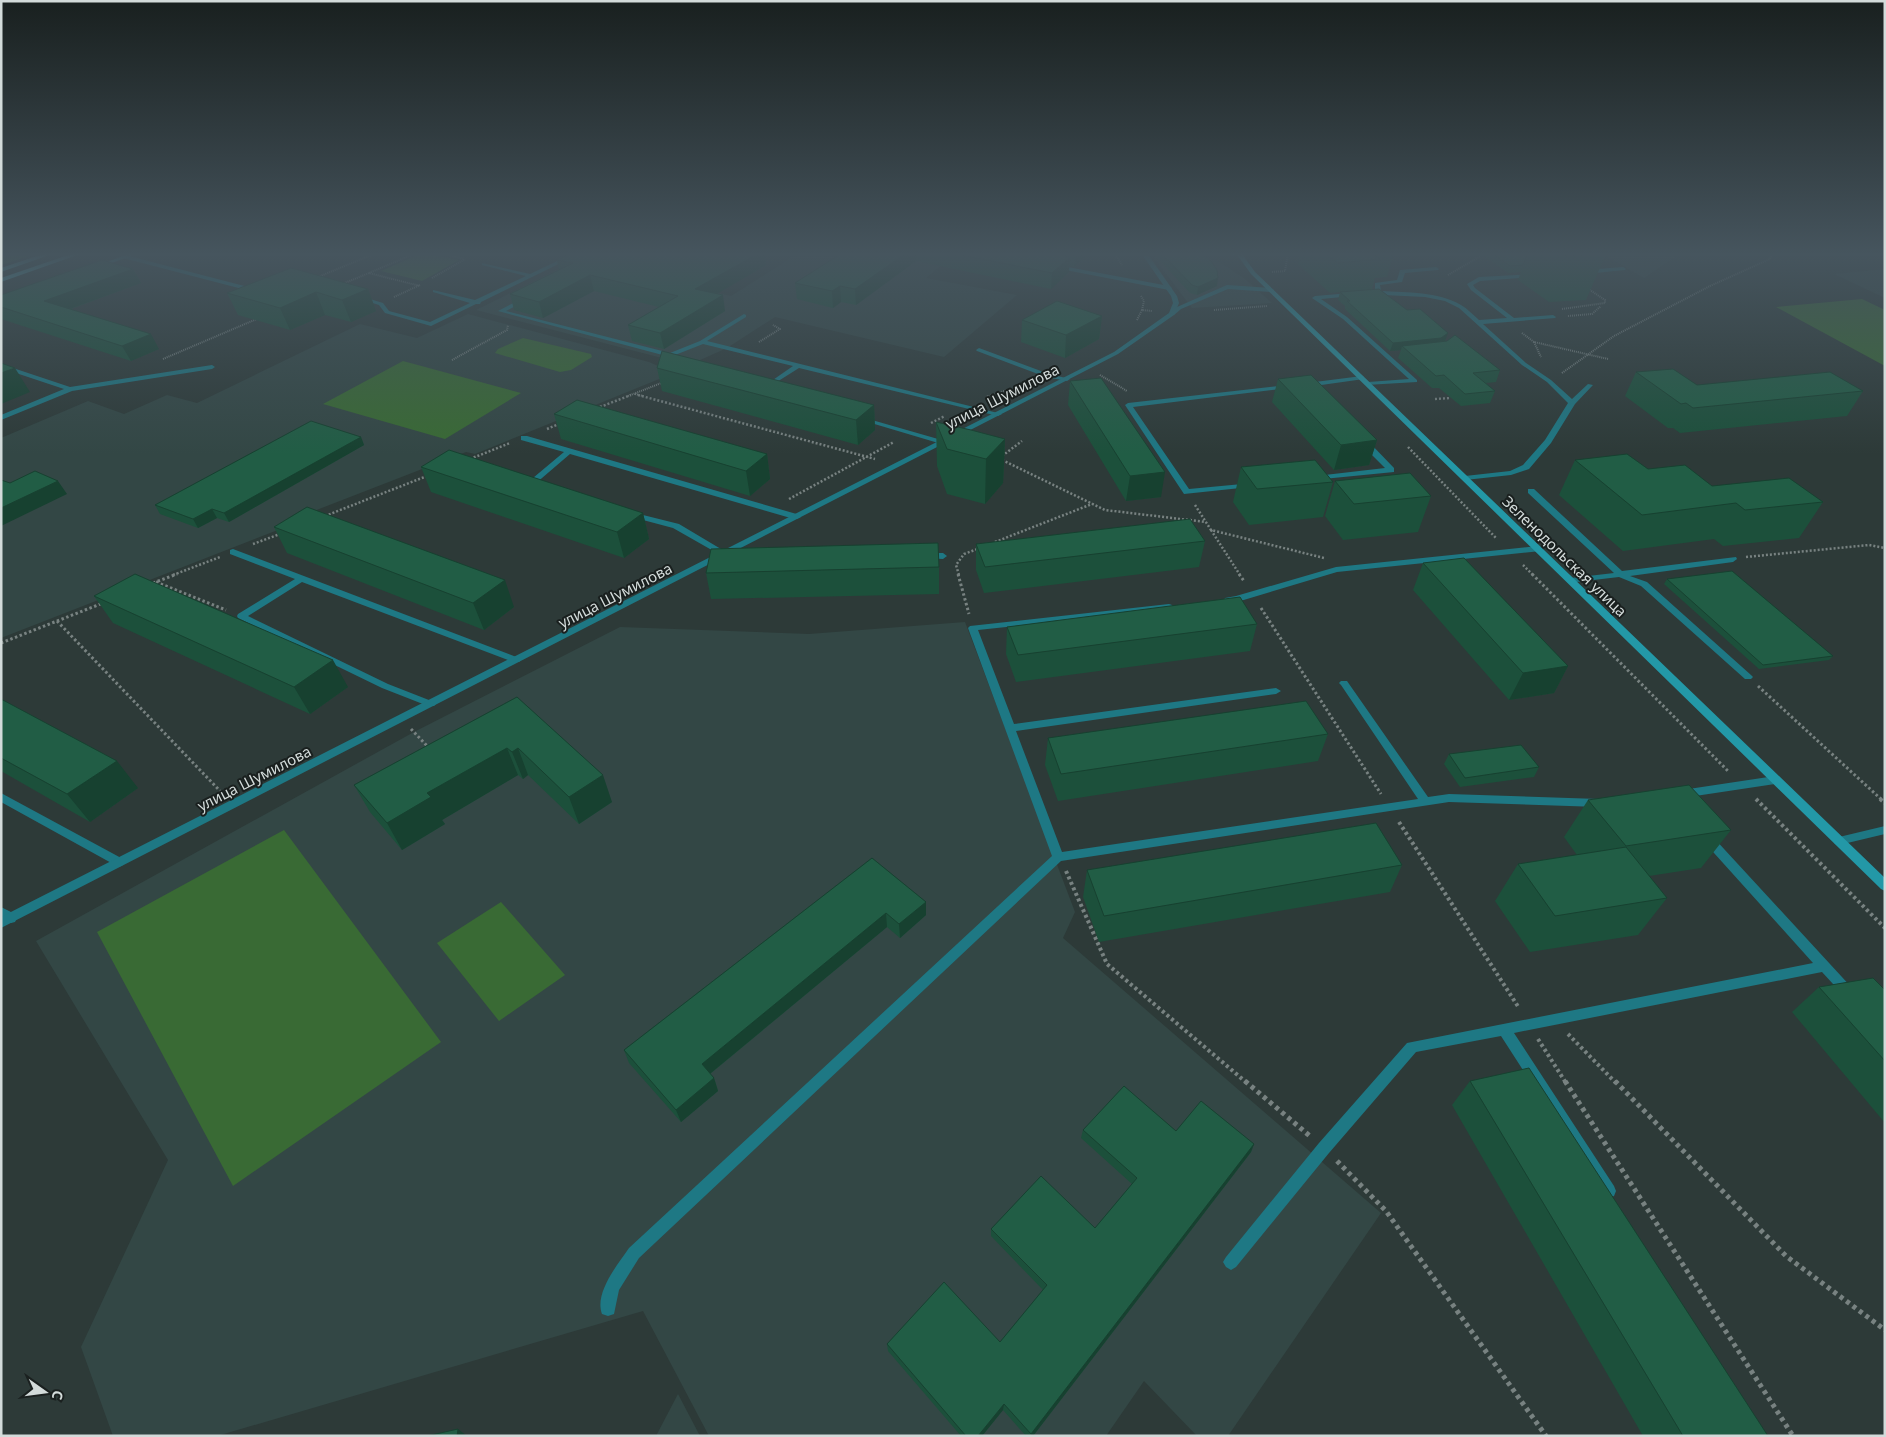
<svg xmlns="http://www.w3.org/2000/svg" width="1886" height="1437" viewBox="0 0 1886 1437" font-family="'Noto Sans',sans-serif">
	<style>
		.built { fill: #334745 }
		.green { fill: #396a34 }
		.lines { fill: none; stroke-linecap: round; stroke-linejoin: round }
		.path-far4 { stroke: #788281; stroke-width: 2; stroke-dasharray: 1 1; stroke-linecap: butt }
		.path-far3 { stroke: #788281; stroke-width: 2.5; stroke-dasharray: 2 2; stroke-linecap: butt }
		.path-far2 { stroke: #788281; stroke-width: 3; stroke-dasharray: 2.5 2.5; stroke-linecap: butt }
		.path-far1 { stroke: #788281; stroke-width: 4; stroke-dasharray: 3 3; stroke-linecap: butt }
		.path { stroke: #788281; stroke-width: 5; stroke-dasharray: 4 4; stroke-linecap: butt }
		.lane { fill: #1e7884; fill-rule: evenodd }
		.street { fill: #1e7884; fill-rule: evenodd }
		.secondary { fill: #2398a7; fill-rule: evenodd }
		.primary { fill: #4baebc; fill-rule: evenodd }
		.wall { fill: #1c503b }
		.shaded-wall { fill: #174130 }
		.building { fill: #215d45; stroke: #174130 }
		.labels { text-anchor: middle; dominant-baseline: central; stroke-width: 4; stroke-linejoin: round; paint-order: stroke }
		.street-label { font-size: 15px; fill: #d3dbda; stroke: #1a201f }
	</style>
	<rect width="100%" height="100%" fill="#2d3a38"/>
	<path class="built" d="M799,253L955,254L926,278L1017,295L944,357L775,317L727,348L689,365L476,310L579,259L731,296Z
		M1152,253H1178L1218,261L1245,279L1272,303L1192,308L1154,258Z
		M1601,253H1681L1644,278Z
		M1885,269V298L1834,274Z
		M468,314L649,362L674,373L475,454L466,452L314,511L319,514L1,638V438L88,401L124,414L167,395L197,403L360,324L417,338Z
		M965,622L1075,912L1063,938L1381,1213L1228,1436H1197L1144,1381L1106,1436H709L643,1311L217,1436H113L81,1347L168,1160L36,941L414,732L620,627L809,634Z
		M678,1394L700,1436H656Z"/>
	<path class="green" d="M1,253H39L1,265Z
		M422,253L459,260L422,281L381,271Z
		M1862,299L1885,310V366L1776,307Z
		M523,338L591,354L592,357L571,370L560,372L495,353L498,349Z
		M403,361L521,393L445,439L323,404Z
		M284,830L441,1042L233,1186L97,932Z
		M501,902L565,975L499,1021L437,943Z"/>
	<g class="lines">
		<path class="path-far4" d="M416,253L369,273L420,286
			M441,253L464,259
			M1114,253L1122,265
			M1272,272L1285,271L1288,253
			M1448,275L1486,253
			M318,277L376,253
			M432,278L465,259
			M342,284L369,273
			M1141,296L1144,301L1142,310
			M394,297L420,285
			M1562,309L1605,303V300L1587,288
			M1214,310L1267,306
			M1568,316L1592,314L1601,306
			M1137,320L1142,310L1152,311
			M1522,333L1534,342L1608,359
			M759,342L780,329L773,325
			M1534,342L1541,357
			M163,359L259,318
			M452,360L507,330L508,325
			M1562,373L1614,336L1710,286L1770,259L1772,253
			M1100,375L1127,391
			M635,394L643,396
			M628,396L664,382
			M990,396L1010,389"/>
		<path class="path-far3" d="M638,395L875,459
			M987,397L993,395
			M1435,399L1451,398
			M600,407L631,395
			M931,423L945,416
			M547,429L559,424
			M1408,447L1496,538
			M1002,456L1022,441
			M470,459L510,443
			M1002,460L1105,510L1206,522
			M789,499L894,442
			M1195,505L1211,530L1324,558
			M325,516L427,476
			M1211,530L1240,575
			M995,542L1092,504
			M253,544L280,534
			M1746,557L1869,545L1885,548
			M1523,565L1533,575
			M173,575L220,557
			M959,575L956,565L964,554L980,548"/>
		<path class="path-far2" d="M958,574L969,614
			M1239,574L1244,581
			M1532,574L1729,772
			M156,582L226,610
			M153,583L177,574
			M1261,608L1381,794
			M57,621L222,793
			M1,643L103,603
			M1758,686L1882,800
			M411,729L429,748"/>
		<path class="path-far1" d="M1756,799L1885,928
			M1880,799L1885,803
			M1399,822L1519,1008
			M1066,871L1107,964L1247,1083
			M1568,1034L1616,1083
			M1538,1039L1566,1083"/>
		<path class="path" d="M1245,1081L1311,1137
			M1565,1081L1793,1436
			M1615,1081L1786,1256L1885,1330
			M1337,1161L1386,1211L1546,1436"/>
		<path class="lane" d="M574,253H581L481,302L480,304H476L431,326L385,313L379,305L357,298L360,296L383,303L389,311L430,322L470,303L433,292V290L475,300L526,276L482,265V263L530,274Z
			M125,255L256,289L257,290L254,292L123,258V256Z
			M1057,265L1169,286L1172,288L1169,290L1055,268V266Z
			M1436,267L1439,269L1438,270L1405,273L1402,282L1380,285L1381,291C1408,293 1437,291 1461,305C1468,309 1473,315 1479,320L1507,318L1471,290L1467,284L1479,277L1535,274L1536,275L1533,277L1480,281L1473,285L1475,288L1514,318L1553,315L1556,317L1555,318L1483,324L1526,363L1551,380L1572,399L1588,384L1593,385L1575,404L1551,443L1529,469L1511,475L1465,480L1461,478L1465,476L1510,471L1523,465L1545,440L1568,403L1547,382L1522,365L1459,308L1445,301L1425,297L1384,295L1386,297L1383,299L1377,295L1368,293L1375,291V283L1397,280L1400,270Z
			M1623,267L1626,269L1625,270L1585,274L1582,272L1585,270Z
			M1227,285L1271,288L1274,290L1271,292L1228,289L1181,309L1174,315L1169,314L1177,307Z
			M1351,293L1353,294V296L1321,299L1347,317L1417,380V382L1366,385V383L1368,382L1409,379L1343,319L1312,298L1315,296Z
			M525,297L528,299L527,300L506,311L670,353L700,341L744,314L746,315V317L707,341L1002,414L998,416L799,368L772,385L770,384V382L793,366L703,344L670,357L498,311Z
			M979,348L1049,374L1070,379L1067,381L1046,377L977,351L976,350Z
			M1,364L70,387L212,365L215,367L212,369L72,391L1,420V415L64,389L1,368Z
			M1362,376L1364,377V379L1307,387L1304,385L1307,383Z
			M1287,385L1289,386V388L1133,407L1189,489L1253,483L1254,485L1250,487L1184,494L1125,405L1128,403Z
			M861,418H865L952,443L945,445L861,420Z
			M521,436H527L800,515L801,517L797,519H794L570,454L535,484L537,486L536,488L527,487V483L564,452L521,440Z
			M1362,441H1368L1394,468V472L1313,480V476H1316L1385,468L1362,445Z
			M1528,489H1534L1622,571L1736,557L1737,559L1733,562L1630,576L1647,582L1751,675L1753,677L1751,679H1745L1641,586L1619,577L1568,583L1567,581L1571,578L1614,573L1528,493Z
			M628,512H631L679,524L731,555L730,557H724L673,528L628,516Z
			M1538,546L1541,547V551L1337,572L1237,602L1228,603L1224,600L1225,598L1236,596L1336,567Z
			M233,549L519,658L521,660L519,662H513L302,582L248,616L388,684L434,702L436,704L434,706H428L382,688L238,618L237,616L238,614L295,579L230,554V550Z
			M926,553H943L947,556L943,559L923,558V554Z
			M1169,604L1172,605L1173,607L1172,609L978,630L1014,724L1276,688L1281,691L1276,694L1016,731L1062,852L1418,799L1341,685L1339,683L1341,681H1347L1428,797L1449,794L1599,799L1603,800L1604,803L1603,806L1599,807L1449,802L1061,861L639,1258L619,1290L614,1314L608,1316L602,1314C594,1293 618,1264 629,1248L1052,856L968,628L970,626Z
			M1775,776L1779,777L1780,780L1779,783L1775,784L1682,798L1678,797L1677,794L1678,791L1682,790Z
			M1,793L123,859L125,862L123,865L119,867L115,865L1,802Z
			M1885,826V834L1839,845L1835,844L1833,841L1835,838L1839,837Z
			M1709,836L1713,837L1853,989L1855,993L1853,997L1849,999L1845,997L1822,972L1514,1033L1614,1186L1616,1191L1614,1196L1609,1198L1604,1196L1501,1036L1416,1052L1329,1153L1236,1267L1231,1270L1226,1267L1223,1262L1226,1257L1319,1143L1407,1043L1813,963L1705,843L1703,840L1705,837Z
			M1,907L15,914L17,918L15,922L11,923L1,918Z"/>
		<path class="street" d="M1141,253H1147L1177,296L1179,303L1174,315L1118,354L1,928V917L1114,352L1169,313L1173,303L1171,296Z"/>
		<path class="secondary" d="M131,253H139L101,267L96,266Z
			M1222,253L1242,254L1255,272L1885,878V891L1881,889L1251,274L1238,256Z"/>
		<path class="primary" d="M46,253H55L1,272V268Z
			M74,253H83L1,282V278Z"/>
	</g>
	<path class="wall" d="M842,253H1090L1074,267L1069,266V272L1051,289L916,261L856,305L841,302L833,308L797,299L795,283Z
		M1153,253H1197L1217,286L1197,295L1190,293Z
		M1301,253H1394L1387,277L1375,278L1372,289L1445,341L1500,370L1496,382L1486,383L1495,391L1490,403L1461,406L1439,388H1432L1398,358L1401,350L1390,351L1345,309V306L1338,300L1340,292L1330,293L1298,264Z
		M1487,253H1604L1606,254L1586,300L1549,302L1518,280L1521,272L1508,273L1486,257Z
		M557,260L766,265L716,294L725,311L664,349L632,341L628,325L659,307L594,291L543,318L514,310L510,294L559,270Z
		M133,269L141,283L71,309L159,349L131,361L1,319V295Z
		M368,289L376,311L351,322L325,315L290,330L238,315L227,293Z
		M1102,316L1099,339L1065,358L1021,342L1022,320Z
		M657,368L874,405L875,430L858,445L662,391Z
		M1636,372L1697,385L1863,391L1847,416L1680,433L1673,428H1668L1625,396Z
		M1278,379L1377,440L1369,465L1334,470L1272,402Z
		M1070,381L1161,497L1126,501L1068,405Z
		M554,414L767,454L770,479L750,496L561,439Z
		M936,422L1005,439L1003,483L985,504L947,494L937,466Z
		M361,437L364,445L229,522L217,518L198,528L160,514L155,505Z
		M1575,460L1648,469L1712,486L1823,502L1799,538L1723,546L1714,539L1623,551L1559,495Z
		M421,467L643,513L649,539L624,558L431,492Z
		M1241,467L1333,482L1323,517L1249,525L1233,502Z
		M1335,481L1431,496L1418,532L1343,540L1325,516Z
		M274,527L514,607L484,630L287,553Z
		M1205,541L1199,567L984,593L976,570V544Z
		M1423,563L1568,666L1554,693L1509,700L1413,590Z
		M939,567V594L711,599L706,573Z
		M1667,579L1833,656L1829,660L1759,669L1664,584Z
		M94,596L348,687L310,714L113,623Z
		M1257,624L1250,651L1016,682L1006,654L1007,627Z
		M517,697L612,802L579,824L528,775L523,779L518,775L442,820L445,824L402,850L370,812L354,785Z
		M1,699L138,788L90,822L1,771Z
		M1328,734L1318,761L1058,801L1045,765L1048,738Z
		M1449,754L1539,767L1534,777L1460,787L1444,764Z
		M1588,800L1731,830L1701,868L1649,876L1667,898L1638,935L1530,952L1495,901L1518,864L1577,855L1564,837Z
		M872,858L926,902V915L900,938L887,927L710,1074L714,1078L718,1091L681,1122L629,1063L624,1050Z
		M1402,865L1390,892L1099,942L1083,897L1087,870Z
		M1819,987L1885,990V1123L1792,1012Z
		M1470,1081L1768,1436H1643L1452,1105Z
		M1083,1130L1176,1131L1254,1144L1251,1152L1033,1436H1026L1003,1410L982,1436H961L888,1351L887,1344L1000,1342L1043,1290L991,1236V1229L1095,1228L1132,1184L1081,1138Z"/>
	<path class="shaded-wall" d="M759,253H765L766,265L698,305L695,289Z
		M906,253H916V261L856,305L855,289Z
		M1076,253H1090L1074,267Z
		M1070,257L1069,272L1051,289L1052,273Z
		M133,269L141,283L53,315L44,301Z
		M590,275L594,291L543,318L539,302Z
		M1218,278L1217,286L1197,295L1198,287Z
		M840,286L841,302L833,308L832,291Z
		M368,289L376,311L351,322L342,300Z
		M316,292L325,315L290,330L280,308Z
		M723,295L725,311L664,349L660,333Z
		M1102,316L1099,339L1065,358L1066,335Z
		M1448,333L1445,341L1402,346L1401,350L1390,351L1393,343Z
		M151,334L159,349L131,361L122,346Z
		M15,368L30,392L1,404V373Z
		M874,405L875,430L858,445L856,420Z
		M361,437L364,445L229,522L224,513Z
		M1005,439L1003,483L985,504L986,459Z
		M1377,440L1369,465L1334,470L1341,445Z
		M767,454L770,479L750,496L746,471Z
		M1165,472L1161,497L1126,501L1130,476Z
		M58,481L67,494L1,526V508Z
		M212,509L217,518L198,528L193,519Z
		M643,513L649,539L624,558L617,532Z
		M505,580L514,607L484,630L473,603Z
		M333,660L348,687L310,714L294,687Z
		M1568,666L1554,693L1509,700L1523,673Z
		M507,748L518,775L442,820L445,824L402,850L387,823L427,793Z
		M518,748L528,775L523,779L512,752Z
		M117,761L138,788L90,822L67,794Z
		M603,775L612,802L579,824L569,797Z
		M926,902V915L900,938L899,924Z
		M886,913L887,927L706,1077L702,1064Z
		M714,1078L718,1091L681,1122L676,1110Z
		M1254,1144L1251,1152L1033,1436H1031V1434Z
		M1004,1404L1003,1410L982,1436H978Z
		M458,1429L467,1436H457Z"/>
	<path class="building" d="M571,253H759L695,289L723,295L660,333L628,325L678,296L590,275L539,302L510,294L573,263L557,260Z
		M842,253H906L855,289L840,286L832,291L795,283Z
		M951,253H1049L1070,257L1052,273Z
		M1161,253H1199L1211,261L1217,270L1218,278L1198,287L1192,285Z
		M1326,253H1372L1380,259L1338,263Z
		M1492,253H1528L1523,265L1510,266Z
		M1562,253H1604L1606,254L1567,256Z
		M102,260L133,269L44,301L151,334L122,346L1,307V295Z
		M291,268L368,289L342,300L316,292L280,308L227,293Z
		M1379,289L1407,310L1420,309L1448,333L1441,338L1393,343L1347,301H1350L1340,292Z
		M1057,301L1102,316L1066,335L1022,320Z
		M1455,335L1500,370L1473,373L1495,391L1465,394L1444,375L1436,376L1402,346L1447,341Z
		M662,351L874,405L856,420L657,368Z
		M1,363L15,368L1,373Z
		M1673,369L1697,385L1830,372L1863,391L1693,408L1686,403L1681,404L1636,372Z
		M1311,375L1377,440L1341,445L1278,379Z
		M1101,378L1165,472L1130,476L1070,381Z
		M577,400L767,454L746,471L554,414Z
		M311,421L361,437L224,513L212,509L193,519L155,505Z
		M936,422L971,430L1005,439L986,459L947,449Z
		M449,450L643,513L617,532L421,467Z
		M1627,454L1648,469L1685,465L1712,486L1789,478L1823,502L1745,510L1736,503L1642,515L1575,460Z
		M1315,460L1333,482L1257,489L1241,467Z
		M35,471L58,481L1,508V480L10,483Z
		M1410,473L1431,496L1354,504L1335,481Z
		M307,507L505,580L473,603L274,527Z
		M1190,519L1205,541L985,567L976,544Z
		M938,543L939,567L706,573L711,549Z
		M1464,558L1568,666L1523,673L1423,563Z
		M1732,571L1833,656L1763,665L1667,579Z
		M135,574L333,660L294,687L94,596Z
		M1240,597L1257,624L1018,655L1007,627Z
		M517,697L603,775L569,797L518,748L512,752L507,748L427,793L431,797L387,823L354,785Z
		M1,699L117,761L67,794L1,758Z
		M1306,701L1328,734L1061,774L1048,738Z
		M1521,745L1539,767L1465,778L1449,754Z
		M1689,785L1731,830L1626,846L1588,800Z
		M1376,823L1402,865L1104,916L1087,870Z
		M1626,847L1667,898L1555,916L1518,864Z
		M872,858L926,902L899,924L886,913L702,1064L714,1078L676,1110L624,1050Z
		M1873,978L1885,990V1061L1819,987Z
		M1529,1068L1768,1436H1683L1470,1081Z
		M1124,1086L1176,1131L1201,1101L1254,1144L1031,1434L1004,1404L978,1436H966L887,1344L944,1282L1000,1342L1047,1285L991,1229L1041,1176L1095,1228L1137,1178L1083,1130Z
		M458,1429L457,1436H427Z"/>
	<linearGradient id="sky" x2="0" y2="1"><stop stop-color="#19201f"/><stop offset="0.56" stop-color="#46555e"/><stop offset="1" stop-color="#46555e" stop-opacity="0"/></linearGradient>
	<rect width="1886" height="454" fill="url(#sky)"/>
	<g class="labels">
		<g class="street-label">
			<text transform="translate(1002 396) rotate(-27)">улица Шумилова</text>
			<text transform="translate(1565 556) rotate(44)">Зеленодольская улица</text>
			<text transform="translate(615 595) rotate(-27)">улица Шумилова</text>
			<text transform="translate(254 778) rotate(-27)">улица Шумилова</text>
		</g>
	</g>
	<rect width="1886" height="1437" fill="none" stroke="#d3dbda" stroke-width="5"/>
	<g transform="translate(45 1392) rotate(104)" stroke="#1a201f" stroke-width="4" paint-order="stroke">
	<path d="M0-4L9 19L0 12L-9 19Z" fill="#d3dbda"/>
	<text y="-8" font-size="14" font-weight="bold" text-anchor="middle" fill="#d3dbda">С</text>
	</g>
</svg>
